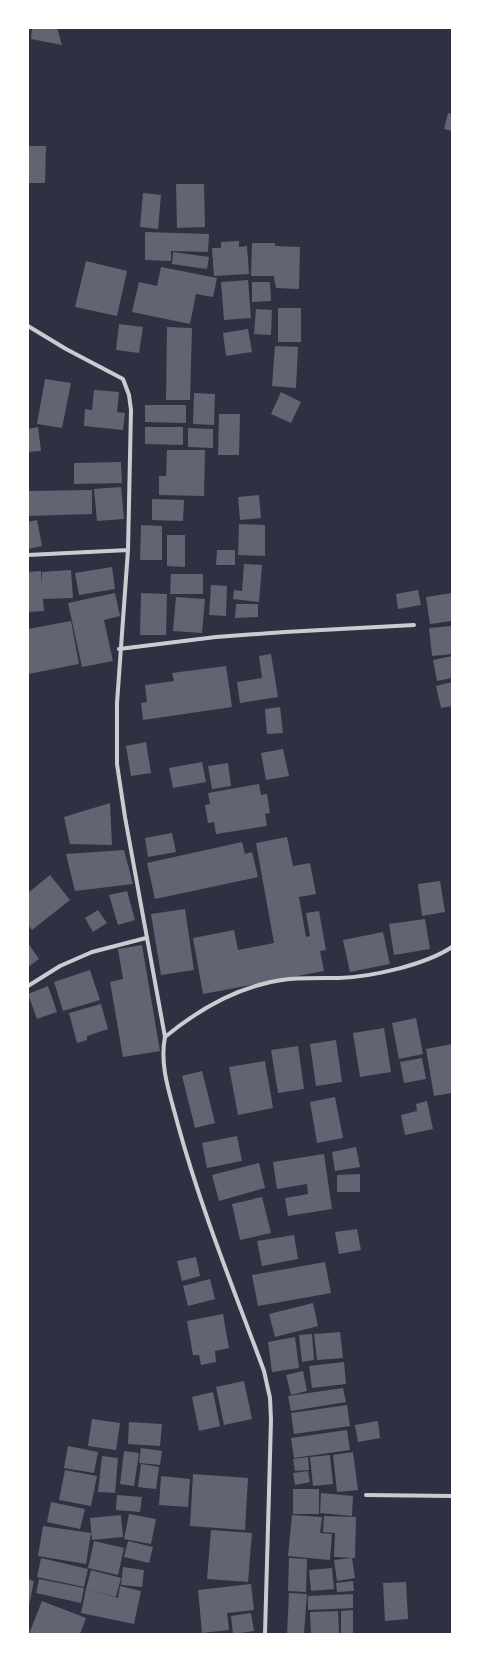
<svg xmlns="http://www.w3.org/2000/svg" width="480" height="1662" viewBox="0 0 480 1662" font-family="'DM Sans',sans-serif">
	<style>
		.building { fill: #626471 }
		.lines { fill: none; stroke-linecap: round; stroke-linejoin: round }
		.minor { stroke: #caccd0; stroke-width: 4 }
	</style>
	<rect width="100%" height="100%" fill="#2d3142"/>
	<path class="building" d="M32,28H57L62,45L31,39Z
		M448,113L452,114V131L444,129Z
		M28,146H46L45,183H28Z
		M176,184H204L205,227L177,228Z
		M143,193L161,195L158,229L140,227Z
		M145,232L209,234L208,252L171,251V261L145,260Z
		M239,241V247L247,246L249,274L214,276L212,248H221V242Z
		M252,243H275L274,276H251Z
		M275,246L300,247L299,289L276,288L274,277Z
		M173,252L209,257L207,269L172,264Z
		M86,261L127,271L117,316L75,307Z
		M161,267L217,278L213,297L196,294L190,324L132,312L139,282L157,286Z
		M248,280L251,318L224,320L221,282Z
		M252,282H270L271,301L252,302Z
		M278,308H301V342H278Z
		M256,309L272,310L271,335L254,334Z
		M119,324L143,327L139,353L116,350Z
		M167,327L192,328L190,400H166Z
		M248,329L252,352L226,356L223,333Z
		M275,346L298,347L296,388L272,386Z
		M45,379L71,383L62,428L37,424Z
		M94,390L119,392L117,412L125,413L123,430L84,426L85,409L92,410Z
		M281,392L301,402L291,423L271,414Z
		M194,393L215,394L214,425L193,424Z
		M145,405H186V423L145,422Z
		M219,414H240L239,455H218Z
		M38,427L41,451L28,452V429Z
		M145,427H183V445L145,444Z
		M188,428L213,429V448L188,447Z
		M167,450H205L204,496L159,495V476H166Z
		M121,462L122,483L74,484V463Z
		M121,487L124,519L97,521L94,489Z
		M92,490V514L28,516V491Z
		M259,495L261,518L240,520L238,497Z
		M152,499L184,500L183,521L152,520Z
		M37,520L42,546L28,549V522Z
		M239,524L265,525V556L238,555Z
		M141,525L162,526V560H140Z
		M167,535H185V567L167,566Z
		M217,550H235V565H216Z
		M244,564L262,565L259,602L233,599L234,590L242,591Z
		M112,567L115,589L79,595L75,573Z
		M71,570L73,598L43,599L44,611L28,612V572L41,571L42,586V572Z
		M171,574H203V594H170Z
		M211,585L227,586L226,616L209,615Z
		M418,590L421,605L398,609L396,594Z
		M115,593L120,616L104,620L113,661L82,667L68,603Z
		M141,593L167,594L166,635H140Z
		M452,593V621L430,624L426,597Z
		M176,597L205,599L202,633L173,631Z
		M236,604H258V617L235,618Z
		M71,621L79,664L28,674V629Z
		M452,626V654L432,656L429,628Z
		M271,654L278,697L240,703L237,682L262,678L259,656Z
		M452,656V678L437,681L433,660Z
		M226,666L232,707L143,720L141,703L147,702L145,685L174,681L172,673Z
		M452,682V706L441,708L436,686Z
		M280,707L283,733L267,734L265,709Z
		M146,742L151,773L131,776L126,746Z
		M283,749L289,776L266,780L261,753Z
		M202,762L206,782L173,788L169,768Z
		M228,763L231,786L212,789L208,766Z
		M259,784L261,795L267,794L270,813L265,814L267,826L216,834L214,822L208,823L205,805L210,804L208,793Z
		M110,803L112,845L70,844L64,817Z
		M172,833L176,852L148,857L145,838Z
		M287,837L293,866L310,863L316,894L299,897L306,937L310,936L306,913L319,911L326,950L320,951L324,971L203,994L193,938L234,930L238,950L274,943L256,843Z
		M242,842L245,854L252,852L258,877L155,899L147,863Z
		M124,850L133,884L75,891L66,854Z
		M50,875L70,900L32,930L28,925V893Z
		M440,881L445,912L422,916L418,884Z
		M127,891L135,920L118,925L109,895Z
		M185,909L194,970L161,975L151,914Z
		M98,910L107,923L93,932L85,918Z
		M425,919L430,949L394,955L389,924Z
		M383,932L390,964L350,972L343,940Z
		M28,943L39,959L28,967Z
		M142,945L160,1051L123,1057L110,982L123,979L118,949Z
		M90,970L100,1000L63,1011L54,982Z
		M48,986L57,1012L37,1019L28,994Z
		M101,1004L108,1029L87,1036V1040L77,1043L69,1013Z
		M416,1018L423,1054L399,1059L392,1023Z
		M384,1028L391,1072L360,1077L353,1033Z
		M336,1040L342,1082L316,1086L310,1044Z
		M452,1044V1093L434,1096L426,1049Z
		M298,1046L304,1089L278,1093L271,1050Z
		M422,1058L426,1079L404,1083L400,1062Z
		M265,1061L273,1108L238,1115L229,1067Z
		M202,1071L215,1123L195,1128L182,1076Z
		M335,1097L343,1138L317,1143L310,1102Z
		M427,1101L433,1129L405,1135L401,1115L417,1111L416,1104Z
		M237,1136L242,1161L207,1168L202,1143Z
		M356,1147L360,1167L335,1171L332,1152Z
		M324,1154L332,1209L288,1216L285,1198L308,1194L307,1184L277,1189L273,1162Z
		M259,1163L265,1188L219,1201L212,1175Z
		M360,1174V1192H337V1175Z
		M262,1197L271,1233L240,1240L232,1204Z
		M357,1229L361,1250L339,1254L335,1232Z
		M294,1235L298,1259L262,1266L257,1241Z
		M196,1257L200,1276L182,1281L177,1261Z
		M325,1262L331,1293L258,1306L252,1275Z
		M210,1279L215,1299L188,1306L183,1286Z
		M313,1303L318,1326L275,1337L269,1314Z
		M223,1314L229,1348L215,1351L216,1362L201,1365L199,1355H193L187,1321Z
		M340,1332L343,1358L317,1360L314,1334Z
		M312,1334L314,1360L302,1362L299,1335Z
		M295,1337L299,1368L272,1372L268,1342Z
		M344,1362L346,1384L312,1388L309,1366Z
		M303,1371L307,1391L291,1395L286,1375Z
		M244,1381L252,1419L224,1425L216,1387Z
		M343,1388L346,1402L291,1411L288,1396Z
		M213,1392L220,1426L199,1431L192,1397Z
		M347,1405L350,1426L294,1434L291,1413Z
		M92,1419L120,1423L116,1450L88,1446Z
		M378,1421L380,1438L358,1442L355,1425Z
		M129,1422L162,1424L160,1446L128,1444Z
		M347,1430L350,1450L294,1458L291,1438Z
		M68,1446L98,1452L94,1473L64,1468Z
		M141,1448L162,1451L160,1465L139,1463Z
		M124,1451L139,1453L134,1486L120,1484Z
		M353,1452L358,1490L337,1492L333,1455Z
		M330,1455L333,1484L313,1486L310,1457Z
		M102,1456L118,1458L115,1493L98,1492Z
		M308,1457L309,1470L295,1471L293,1459Z
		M141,1464L159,1467L156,1489L138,1487Z
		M65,1470L97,1476L91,1506L59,1500Z
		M308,1471L310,1482L295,1485L293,1473Z
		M193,1474L248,1478L245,1530L190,1526Z
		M161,1476L190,1479L188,1507L159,1505Z
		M293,1489H319V1514H293Z
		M321,1493L353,1496L352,1516L320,1513Z
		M117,1495L142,1497L140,1512L116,1510Z
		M51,1502L85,1509L80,1529L47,1522Z
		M129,1514L156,1519L151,1544L124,1539Z
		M121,1515L123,1537L92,1540L90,1518Z
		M292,1515L322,1517L320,1533L332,1534L330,1560L288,1556Z
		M324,1516L356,1517L355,1558L334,1557L335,1533L323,1532Z
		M43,1526L91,1533L86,1564L38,1556Z
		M211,1530L252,1533L248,1582L207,1579Z
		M94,1541L124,1548L118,1575L88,1568Z
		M128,1541L153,1547L149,1563L124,1557Z
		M41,1558L88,1569L84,1587L37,1577Z
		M289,1558L307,1559L306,1592L288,1591Z
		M352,1558L355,1578L337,1581L334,1560Z
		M123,1567L144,1570L142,1587L121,1585Z
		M332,1568L334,1589L311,1591L309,1570Z
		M91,1570L121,1578L116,1597L86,1589Z
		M28,1579L34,1581L29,1605H28Z
		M39,1579L84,1588L81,1603L36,1593Z
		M353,1581L354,1591L337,1592L336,1583Z
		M406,1582L408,1619L385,1621L383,1583Z
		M251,1584L254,1610L227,1613L229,1630L202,1633L198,1590Z
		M120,1586L141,1591L134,1624L81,1613L86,1589L118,1598Z
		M289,1593L307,1594L304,1634H287Z
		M353,1594V1608L308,1610V1596Z
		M42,1601L86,1618L80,1634H29Z
		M353,1610V1634H341V1611Z
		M338,1611L339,1634H311L310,1612Z
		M251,1613L254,1631L233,1634L231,1616Z"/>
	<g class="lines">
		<path class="minor" d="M28,326L66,349L123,379L129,395L131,410L128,550L117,703V764L125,817L165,1037
			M28,555L128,550
			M119,649L216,637L285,632L414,625
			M28,986L60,966L92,952L146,938
			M366,1495L452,1496
			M265,1634L271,1420L270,1398L264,1371C234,1290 201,1209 178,1125C171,1097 159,1067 165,1037C193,1014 227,993 263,984C288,977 313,978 339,978C371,977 425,965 452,947"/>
	</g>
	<rect width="480" height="1662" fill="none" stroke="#ffffff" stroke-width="58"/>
</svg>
